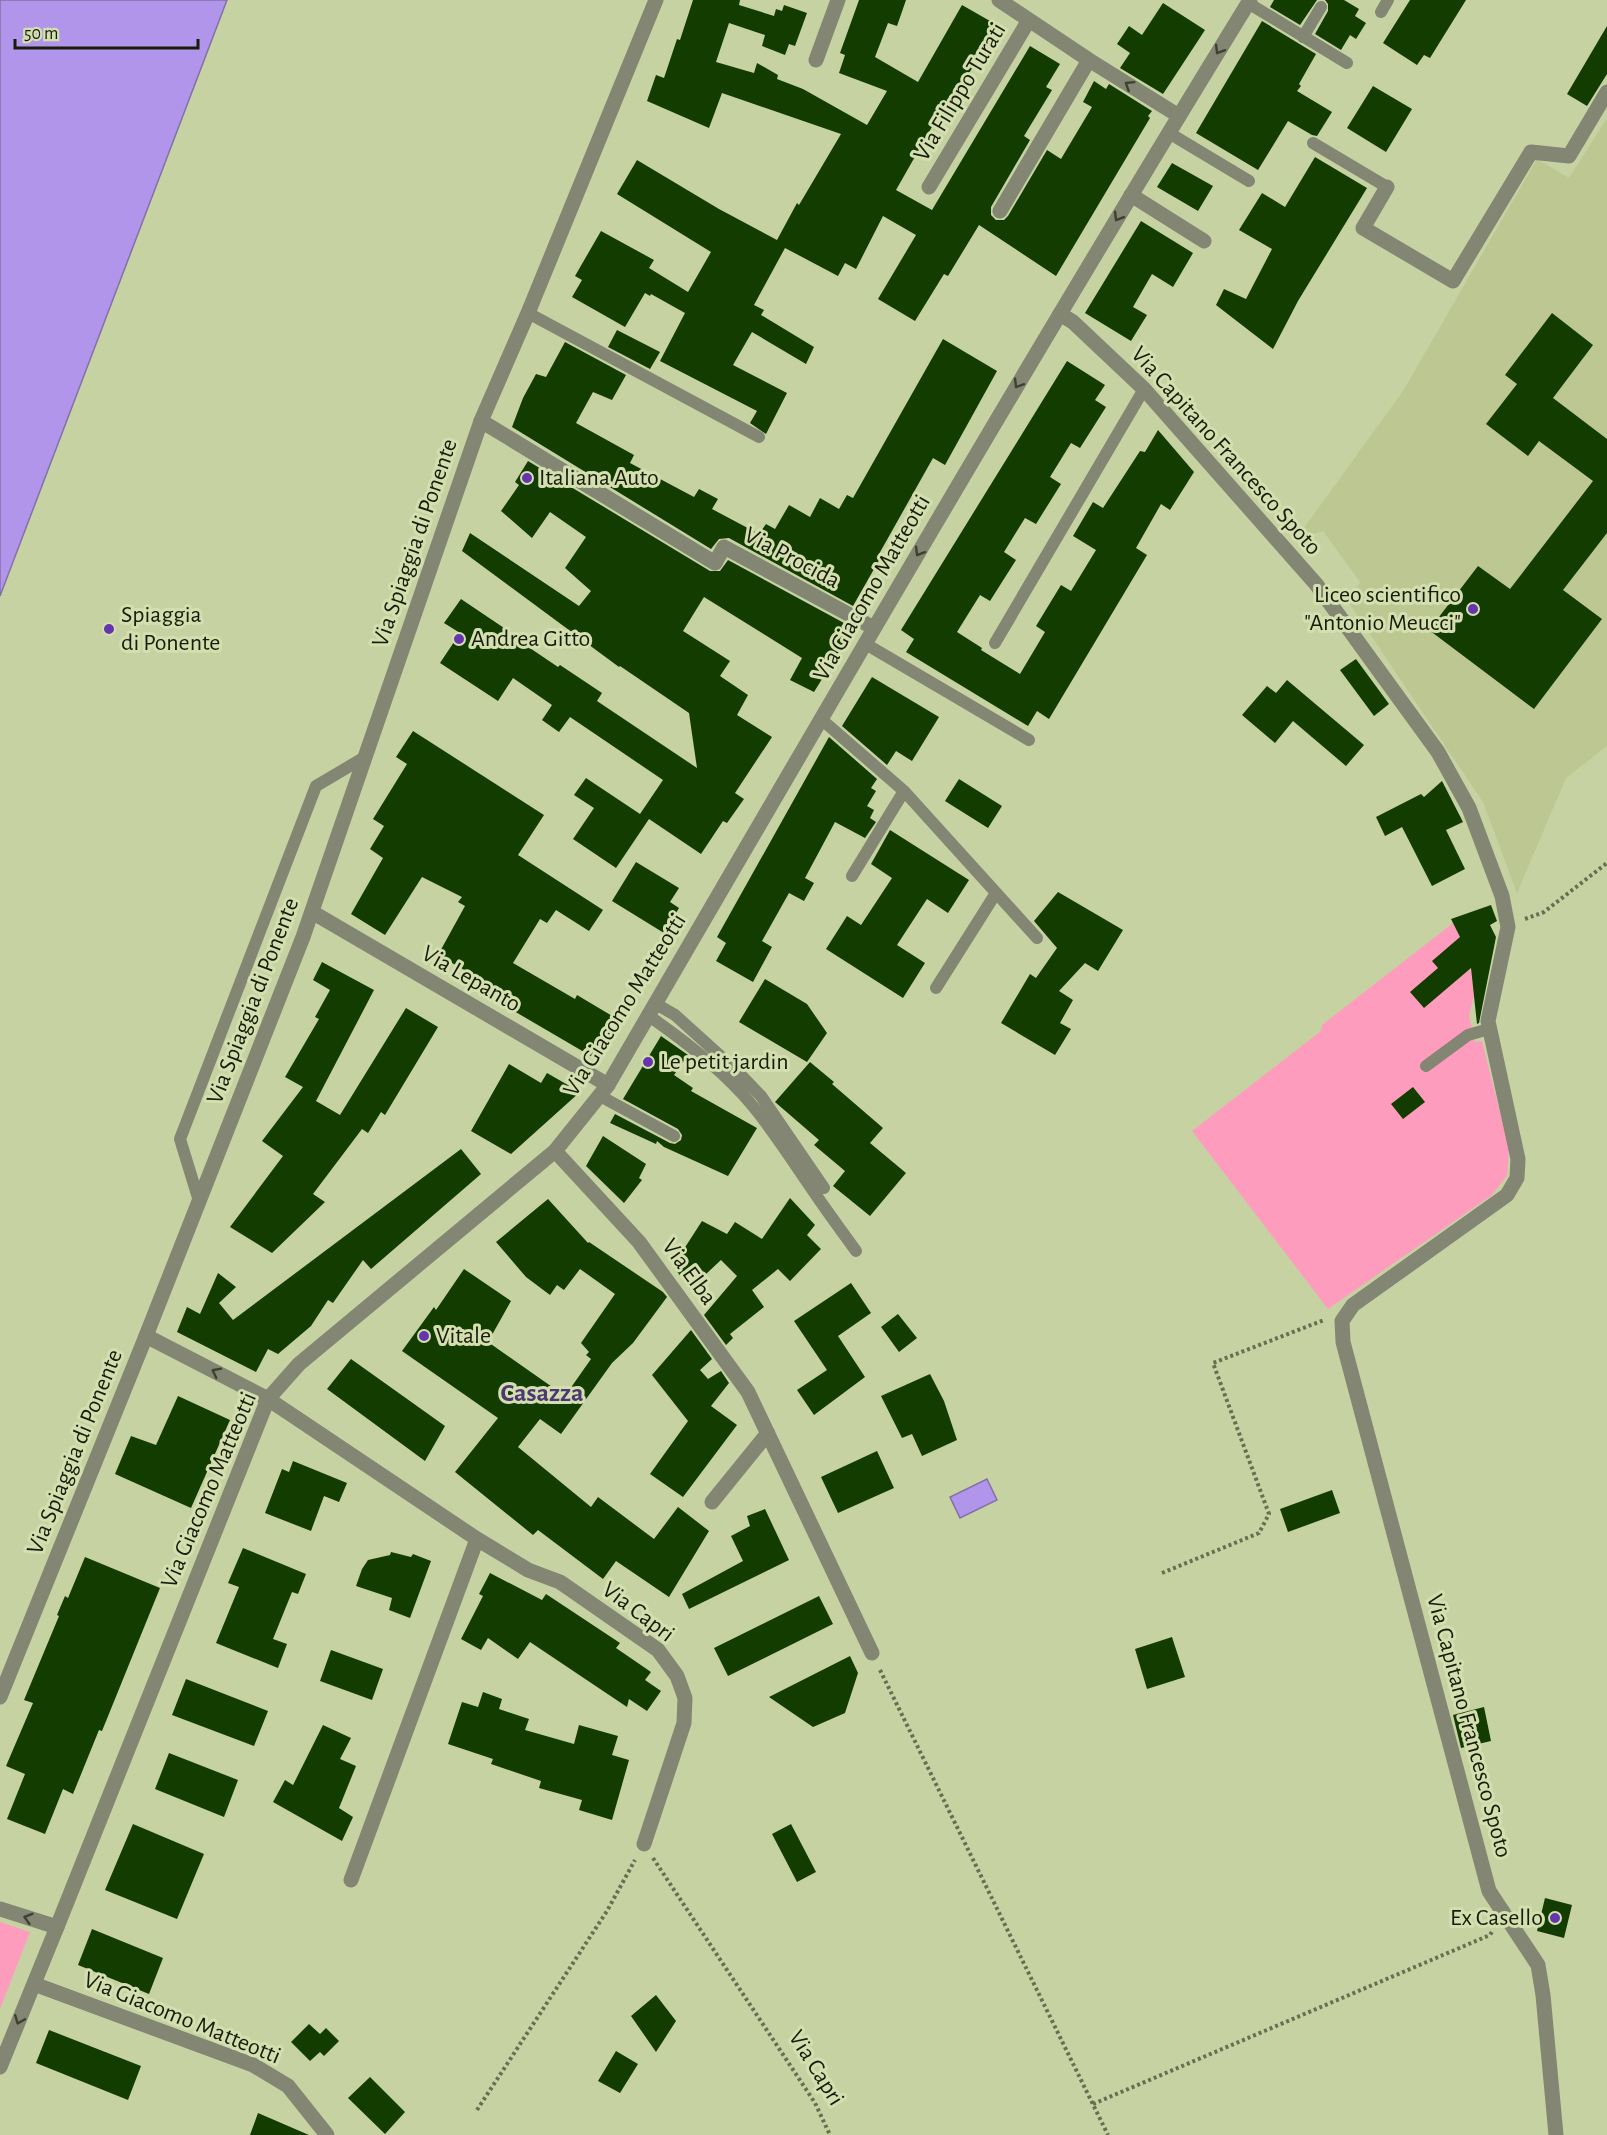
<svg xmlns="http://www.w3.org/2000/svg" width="1607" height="2135" viewBox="0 0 1607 2135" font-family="'Alegreya Sans',sans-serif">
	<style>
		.built { fill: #bcc791 }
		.green { fill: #fe9cbe }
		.water { fill: #b095ea; stroke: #8271a7; stroke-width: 1.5 }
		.building { fill: #133c00 }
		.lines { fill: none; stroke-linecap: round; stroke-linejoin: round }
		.path { stroke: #686f50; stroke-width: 4; stroke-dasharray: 3 3; stroke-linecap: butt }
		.service { stroke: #828673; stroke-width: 12 }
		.pedestrian { stroke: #828673; stroke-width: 15 }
		.minor { stroke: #828673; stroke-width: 15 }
		.tertiary { stroke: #828673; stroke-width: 15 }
		.oneway { stroke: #3d412f }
		.poi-dot { fill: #6634ac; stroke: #d4dfb0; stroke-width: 2 }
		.labels { text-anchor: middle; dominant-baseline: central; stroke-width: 6; stroke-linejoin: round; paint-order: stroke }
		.street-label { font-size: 24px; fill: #181c0a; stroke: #d4dfb0 }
		.poi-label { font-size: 24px; fill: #181c0a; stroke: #d4dfb0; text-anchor: start }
		.neighbourhood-label { font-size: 26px; font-weight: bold; fill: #4d3874; stroke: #d4dfb0 }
	</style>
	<rect width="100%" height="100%" fill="#c7d2a3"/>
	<path class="built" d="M1607,118V746L1566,778L1517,893L1483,802L1349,603L1360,582L1323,531L1296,539L1403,391L1537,159L1569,178Z"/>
	<path class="green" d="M1453,923L1469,957L1474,996L1469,1015L1475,1042L1482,1041L1509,1149L1507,1176L1492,1195L1328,1309L1192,1131L1321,1031L1322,1025Z
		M0,1922L30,1932L0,2009Z"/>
	<path class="water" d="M0,0H227L0,596Z
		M987,1479L997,1500L960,1518L950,1497Z"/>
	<path class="building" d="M693,0H740L739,5L774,16L776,9L782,11L784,5L807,13L795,46L789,44L785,55L762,46L765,35L729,23L716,62L754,73L757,63L778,75L777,79L803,89L867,125L887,91L839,73L845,55L840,53L859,0H906L897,26L888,23L875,57L918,82L962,5L997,25L942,120L937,118L896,190L932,210L1030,46L1060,64L1046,87L1052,90L1024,136L1030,140L991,207V215L996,220H1004L1008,216L1047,150L1061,159L1092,107L1083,102L1094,81L1106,89L1109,84L1152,111L1148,116L1150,118L1056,276L979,225L948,276L944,274L915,321L878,299L916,235L883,216L856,269L845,263L838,276L785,248L754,305L764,310L761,315L814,347L806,364L752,332L733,365L787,393L766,434L750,423L757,411L660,361L685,313L651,294L650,296L645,293L625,327L572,297L582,280L575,276L601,231L654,260L649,268L688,292L711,252L617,194L637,160L719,209L777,240L797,203L799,205L841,134L722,93L709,128L647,101L656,75L664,78L677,39L680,40Z
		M1274,0H1317L1300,25L1270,7Z
		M1325,0H1344L1359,9L1355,16L1366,23L1356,39L1350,35L1341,50L1315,34L1328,11V4Z
		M1410,0H1466L1430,58L1424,55L1417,65L1383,43Z
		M1163,3L1205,30L1163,94L1120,68L1130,53L1117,44L1129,26L1142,35Z
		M1262,21L1316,54L1299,84L1301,86L1297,91L1332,112L1317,136L1312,135L1288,121L1258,170L1196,133Z
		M1607,26V74L1587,106L1567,94Z
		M1373,86L1412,109L1386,152L1347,128Z
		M1315,157L1367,188L1298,301L1273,349L1216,305L1224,289L1246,299L1272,249L1239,230L1262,193L1285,207Z
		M1172,163L1213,186L1198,211L1157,187Z
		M1141,221L1193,253L1173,287L1152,274L1133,307L1147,315L1131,341L1085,313Z
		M1552,313L1593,345L1553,398L1607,439V533L1563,590L1602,619L1534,709L1429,630L1478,566L1510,589L1593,481L1539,441L1528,456L1486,424L1517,384L1505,375Z
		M617,330L660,352L650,369L608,347Z
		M943,339L997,371L945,465L933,458L879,554L882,555L853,606L729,538L719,539L711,549L512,427L523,398L536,374L546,377L565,342L626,375L612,400L593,392L576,423L634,455L630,463L694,497L699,489L718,499L712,509L759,534L766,524L775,529L789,505L810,517L820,498L839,509L847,495L853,498Z
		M1067,361L1105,385L1095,400L1106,407L1080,448L1071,443L1050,477L1061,484L1036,524L1025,518L1004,552L1016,560L990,601L980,595L957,632L982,648L981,650L1020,674L1045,632L1036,626L1061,585L1071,591L1096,550L1073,536L1093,502L1103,508L1140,451L1145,452L1158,430L1194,472L1170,510L1161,504L1136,548L1147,555L1049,719L1037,711L1028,726L906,652L914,639L901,630Z
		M528,461L710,571H720L728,560L844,623L841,627L851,632L814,692L790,680L802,658L704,597L683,631L730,661L720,676L748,695L737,715L772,737L735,793L744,799L727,823L723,821L701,854L649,819L616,868L573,839L594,808L574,795L586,778L640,814L663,780L570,717L559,732L542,720L552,705L513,678L498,701L440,663L460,633L444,623L461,599L507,630L506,632L558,667L560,665L602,693L597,701L697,768L689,713L620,666L619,667L462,551L470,533L579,606L591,591L565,568L586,537L550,512L532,538L501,511L519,485L515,482Z
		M1356,659L1389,704L1374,716L1340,670Z
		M872,677L939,717L912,761L896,751L887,765L842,726Z
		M1287,680L1364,745L1346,766L1293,721L1275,743L1242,715L1267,686L1276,693Z
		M413,731L544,815L518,855L603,910L589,931L556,910L547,923L540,919L513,963L575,999L577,995L619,1020L596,1059L490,997L496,988L438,955L465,906L458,902L462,897L422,877L385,935L351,914L383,858L370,849L384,826L373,819L407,764L396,757Z
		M829,737L877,779L871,788L876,791L867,806L874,810L870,818L876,822L865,838L835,822L805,878L814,883L804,901L789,893L762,941L772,947L753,982L716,961L726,943L717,937Z
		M959,779L1002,806L988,828L945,801Z
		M1442,781L1463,822L1446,830L1465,869L1432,886L1402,827L1385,836L1376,817L1421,794L1424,797Z
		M890,830L969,880L948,913L927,899L897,945L925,963L903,998L826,949L847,916L861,925L892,878L871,864Z
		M636,862L679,888L670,902L679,908L664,933L612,901Z
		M1058,892L1123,930L1098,971L1085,963L1059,991L1073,1000L1060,1023L1071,1029L1055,1055L1001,1023L1030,974L1036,978L1057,948L1034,921Z
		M1491,905L1497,921L1490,925L1496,937L1479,1023L1477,1024L1471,968L1424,1008L1410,992L1438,968L1432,961L1460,937L1451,919Z
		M322,962L374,990L316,1101L340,1115L406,1008L438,1027L385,1115L381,1112L368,1133L362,1129L313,1194L325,1202L272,1253L230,1227L283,1156L262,1141L303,1087L285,1077L319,1019L315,1017L330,990L313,980Z
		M765,979L807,1004L827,1033L807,1062L739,1022Z
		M661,1036L688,1055L674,1075L693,1088L691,1091L757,1128L728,1176L664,1147L657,1141L656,1144L610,1123L615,1114L670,1143L675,1144L681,1140L682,1135L678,1129L623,1099Z
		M810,1062L834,1082L832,1084L883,1128L870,1143L906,1173L870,1216L833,1186L845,1171L814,1145L819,1140L775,1102Z
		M509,1064L541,1083L547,1073L580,1092L511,1154L471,1131Z
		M1413,1087L1425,1102L1403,1119L1391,1104Z
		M603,1136L646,1164L639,1178L642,1180L624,1203L586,1166Z
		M461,1149L481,1174L371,1269L363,1260L333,1303L328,1300L311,1326L278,1354L268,1349L256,1372L177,1332L187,1307L200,1314L218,1273L236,1287L219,1303L233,1320Z
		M790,1198L815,1225L807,1235L821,1249L790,1281L778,1269L752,1290L764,1307L730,1334L733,1338L726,1345L704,1315L737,1276L721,1260L690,1289L673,1266L702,1221L727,1234L735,1222L762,1239Z
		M548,1199L588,1243L589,1242L663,1292L667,1297L633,1343L612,1363L561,1434L540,1419L518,1447L591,1507L598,1497L654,1539L678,1507L709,1531L669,1597L616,1561L603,1579L538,1530L533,1535L455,1472L498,1418L402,1351L434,1307L436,1310L464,1269L511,1301L488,1342L565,1396L591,1359L586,1355L589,1352L581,1343L615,1294L580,1269L564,1290L557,1285L550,1295L526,1277L496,1242Z
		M851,1283L871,1313L838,1336L865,1377L814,1415L797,1390L827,1370L794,1321Z
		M898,1314L917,1338L899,1352L881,1327Z
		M691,1330L712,1359L700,1370L708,1379L721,1371L729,1383L711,1406L737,1425L683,1497L650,1474L688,1421L652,1375Z
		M351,1359L445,1426L425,1461L327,1389Z
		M930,1374L944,1401L957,1440L922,1456L912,1434L902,1438L881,1396Z
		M178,1396L230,1420L191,1508L115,1474L131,1436L156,1445Z
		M877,1451L894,1488L838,1513L821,1477Z
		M293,1461L347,1483L339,1502L324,1496L311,1531L265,1513L282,1469L289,1472Z
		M1332,1490L1340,1513L1288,1532L1280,1509Z
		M765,1509L789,1560L689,1609L682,1594L743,1561L731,1536L750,1526L747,1516Z
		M243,1548L306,1574L298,1594L292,1592L273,1639L287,1644L278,1668L216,1643L239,1587L228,1583Z
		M391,1552L411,1557L413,1554L431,1561L410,1618L389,1610L392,1598L356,1586L362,1569L368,1560L390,1555Z
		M85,1557L160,1588L102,1731L99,1730L73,1794L63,1789L45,1834L7,1819L25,1774L6,1766L33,1703L24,1700L59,1616L57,1615L65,1596L68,1598Z
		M490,1573L542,1600L546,1594L620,1643L616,1648L651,1672L645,1680L661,1691L647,1711L629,1699L627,1707L530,1642L518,1659L488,1638L481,1650L461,1639L483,1596L479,1594Z
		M819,1596L833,1624L728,1676L714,1648Z
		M1172,1637L1185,1677L1147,1689L1135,1649Z
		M331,1650L383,1669L372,1700L320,1681Z
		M850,1656L858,1673L845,1713L813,1727L769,1697Z
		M186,1679L268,1711L254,1746L172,1715Z
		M483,1692L502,1699L499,1709L529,1719L525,1730L574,1744L579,1725L618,1736L612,1755L629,1760L612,1820L579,1810L582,1800L539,1788L541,1781L491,1764L493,1759L448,1744L462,1702L478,1707Z
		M1484,1707L1491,1741L1461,1748L1453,1715Z
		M323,1725L351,1738L340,1759L356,1766L339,1808L353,1817L342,1841L273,1802L285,1780L293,1785Z
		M169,1753L238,1780L224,1817L155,1789Z
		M133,1824L204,1854L177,1919L105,1890Z
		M791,1824L816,1872L797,1882L772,1834Z
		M1545,1898L1572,1905L1564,1938L1537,1931Z
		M92,1929L163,1958L149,1994L78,1965Z
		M656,1995L676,2021L656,2052L631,2016Z
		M309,2024L320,2034L326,2028L339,2041L324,2056L320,2052L310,2061L291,2042Z
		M49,2030L141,2066L128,2100L36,2063Z
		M616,2051L638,2064L620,2093L598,2081Z
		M370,2077L405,2112L385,2134L348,2098Z
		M258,2113L309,2135H250Z"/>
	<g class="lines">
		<path class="path" d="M1525,919L1544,912L1607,863
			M1162,1573L1259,1533L1269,1514L1213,1363L1324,1320
			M880,1670L1108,2135
			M653,1858L815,2103L830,2135
			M1093,2104L1490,1935L1493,1930
			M477,2110L607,1911L635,1860"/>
		<path class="service" d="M1248,3L1347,63
			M1381,12L1388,0
			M1303,37L1321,7
			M1169,133L1249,181
			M1313,143L1387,187
			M528,313L759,437
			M864,643L1029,740
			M995,643L1144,389
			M821,719L904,791L1037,938
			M852,876L904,791
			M936,988L996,893
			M656,1004L675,1015L737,1071L761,1096L824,1188
			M649,1016C685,1041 724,1071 752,1105C776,1134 795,1165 816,1195C829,1214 843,1233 856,1251
			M1426,1066L1468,1035L1489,1029
			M600,1096L674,1136
			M199,1201L180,1139L316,786L365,757"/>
		<path class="pedestrian" d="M481,421L715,563L724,547L874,628"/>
		<path class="minor" d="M999,0L1089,60L1179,116
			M816,60L838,0
			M929,187L1029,20
			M1387,187L1363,228L1453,281L1531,152L1569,156L1607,92
			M1131,195L1204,241
			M1000,211L1089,60
			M1060,314L1073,322L1144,389L1316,584L1438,752L1469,808L1502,896L1508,927L1488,1021L1518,1159L1517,1178L1507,1195L1353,1305L1342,1321L1343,1342L1489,1891L1538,1965L1543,1995L1556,2135
			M312,912L608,1085
			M555,1151L639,1242L748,1392L872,1653
			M146,1336L268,1399L477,1539L528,1570L560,1582L658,1650L677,1676L685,1698L684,1723L644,1844
			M712,1502L768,1433
			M351,1880L477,1539
			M34,1984L253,2065L288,2086L327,2135
			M0,2067L57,1927"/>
		<path class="tertiary" d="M0,1697L146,1336L303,937L481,421L528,313L656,0
			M0,1909L57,1927L268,1399L299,1364L555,1151L608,1085C819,722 1030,358 1250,0"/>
	</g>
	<defs><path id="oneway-chevron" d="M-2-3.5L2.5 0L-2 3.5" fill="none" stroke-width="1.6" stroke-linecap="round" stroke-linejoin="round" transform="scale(1.5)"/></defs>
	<g class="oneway">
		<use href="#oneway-chevron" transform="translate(1219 50) rotate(121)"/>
		<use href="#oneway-chevron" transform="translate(1129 85) rotate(-148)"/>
		<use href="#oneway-chevron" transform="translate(1118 217) rotate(121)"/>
		<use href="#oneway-chevron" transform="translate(1018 384) rotate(121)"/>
		<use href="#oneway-chevron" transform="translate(919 552) rotate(121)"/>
		<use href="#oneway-chevron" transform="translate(216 1372) rotate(-153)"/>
		<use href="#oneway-chevron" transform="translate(28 1918) rotate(-163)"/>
		<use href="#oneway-chevron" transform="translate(19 2020) rotate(112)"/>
	</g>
	<g class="poi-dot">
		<circle cx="527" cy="478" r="6"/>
		<circle cx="1473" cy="609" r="6"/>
		<circle cx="109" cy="629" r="6"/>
		<circle cx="459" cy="639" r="6"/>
		<circle cx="648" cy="1062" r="6"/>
		<circle cx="424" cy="1336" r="6"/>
		<circle cx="1555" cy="1918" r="6"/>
	</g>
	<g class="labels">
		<g class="street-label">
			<text transform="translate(960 92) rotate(-59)">Via Filippo Turati</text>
			<text transform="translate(1226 451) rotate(48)">Via Capitano Francesco Spoto</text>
			<text transform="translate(415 543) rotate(-71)">Via Spiaggia di Ponente</text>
			<text transform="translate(792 558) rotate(28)">Via Procida</text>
			<text transform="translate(872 588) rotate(-60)">Via Giacomo Matteotti</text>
			<text transform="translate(471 979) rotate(30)">Via Lepanto</text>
			<text transform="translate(253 1001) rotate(-69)">Via Spiaggia di Ponente</text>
			<text transform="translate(625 1005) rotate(-58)">Via Giacomo Matteotti</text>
			<text transform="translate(689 1272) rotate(54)">Via Elba</text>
			<text transform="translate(75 1452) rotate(-68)">Via Spiaggia di Ponente</text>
			<text transform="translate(209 1490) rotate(-67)">Via Giacomo Matteotti</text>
			<text transform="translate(638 1612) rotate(37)">Via Capri</text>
			<text transform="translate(1469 1726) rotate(75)">Via Capitano Francesco Spoto</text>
			<text transform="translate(182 2018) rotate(22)">Via Giacomo Matteotti</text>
			<text transform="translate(816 2068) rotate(58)">Via Capri</text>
		</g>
		<g class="poi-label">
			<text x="539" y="478">Italiana Auto</text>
			<text x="1461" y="595" text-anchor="end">Liceo scientifico<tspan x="1461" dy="28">"Antonio Meucci"</tspan></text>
			<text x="121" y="615">Spiaggia<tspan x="121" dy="28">di Ponente</tspan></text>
			<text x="471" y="639">Andrea Gitto</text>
			<text x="660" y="1062">Le petit jardin</text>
			<text x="436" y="1336">Vitale</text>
			<text x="1543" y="1918" text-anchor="end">Ex Casello</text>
		</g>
		<g class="neighbourhood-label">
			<text x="542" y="1393">Casazza</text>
		</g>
	</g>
	<path d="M15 39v9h183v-9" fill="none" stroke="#181c0a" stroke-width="3"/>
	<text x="24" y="39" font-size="18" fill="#181c0a" stroke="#d4dfb0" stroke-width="4.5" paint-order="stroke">50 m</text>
</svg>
